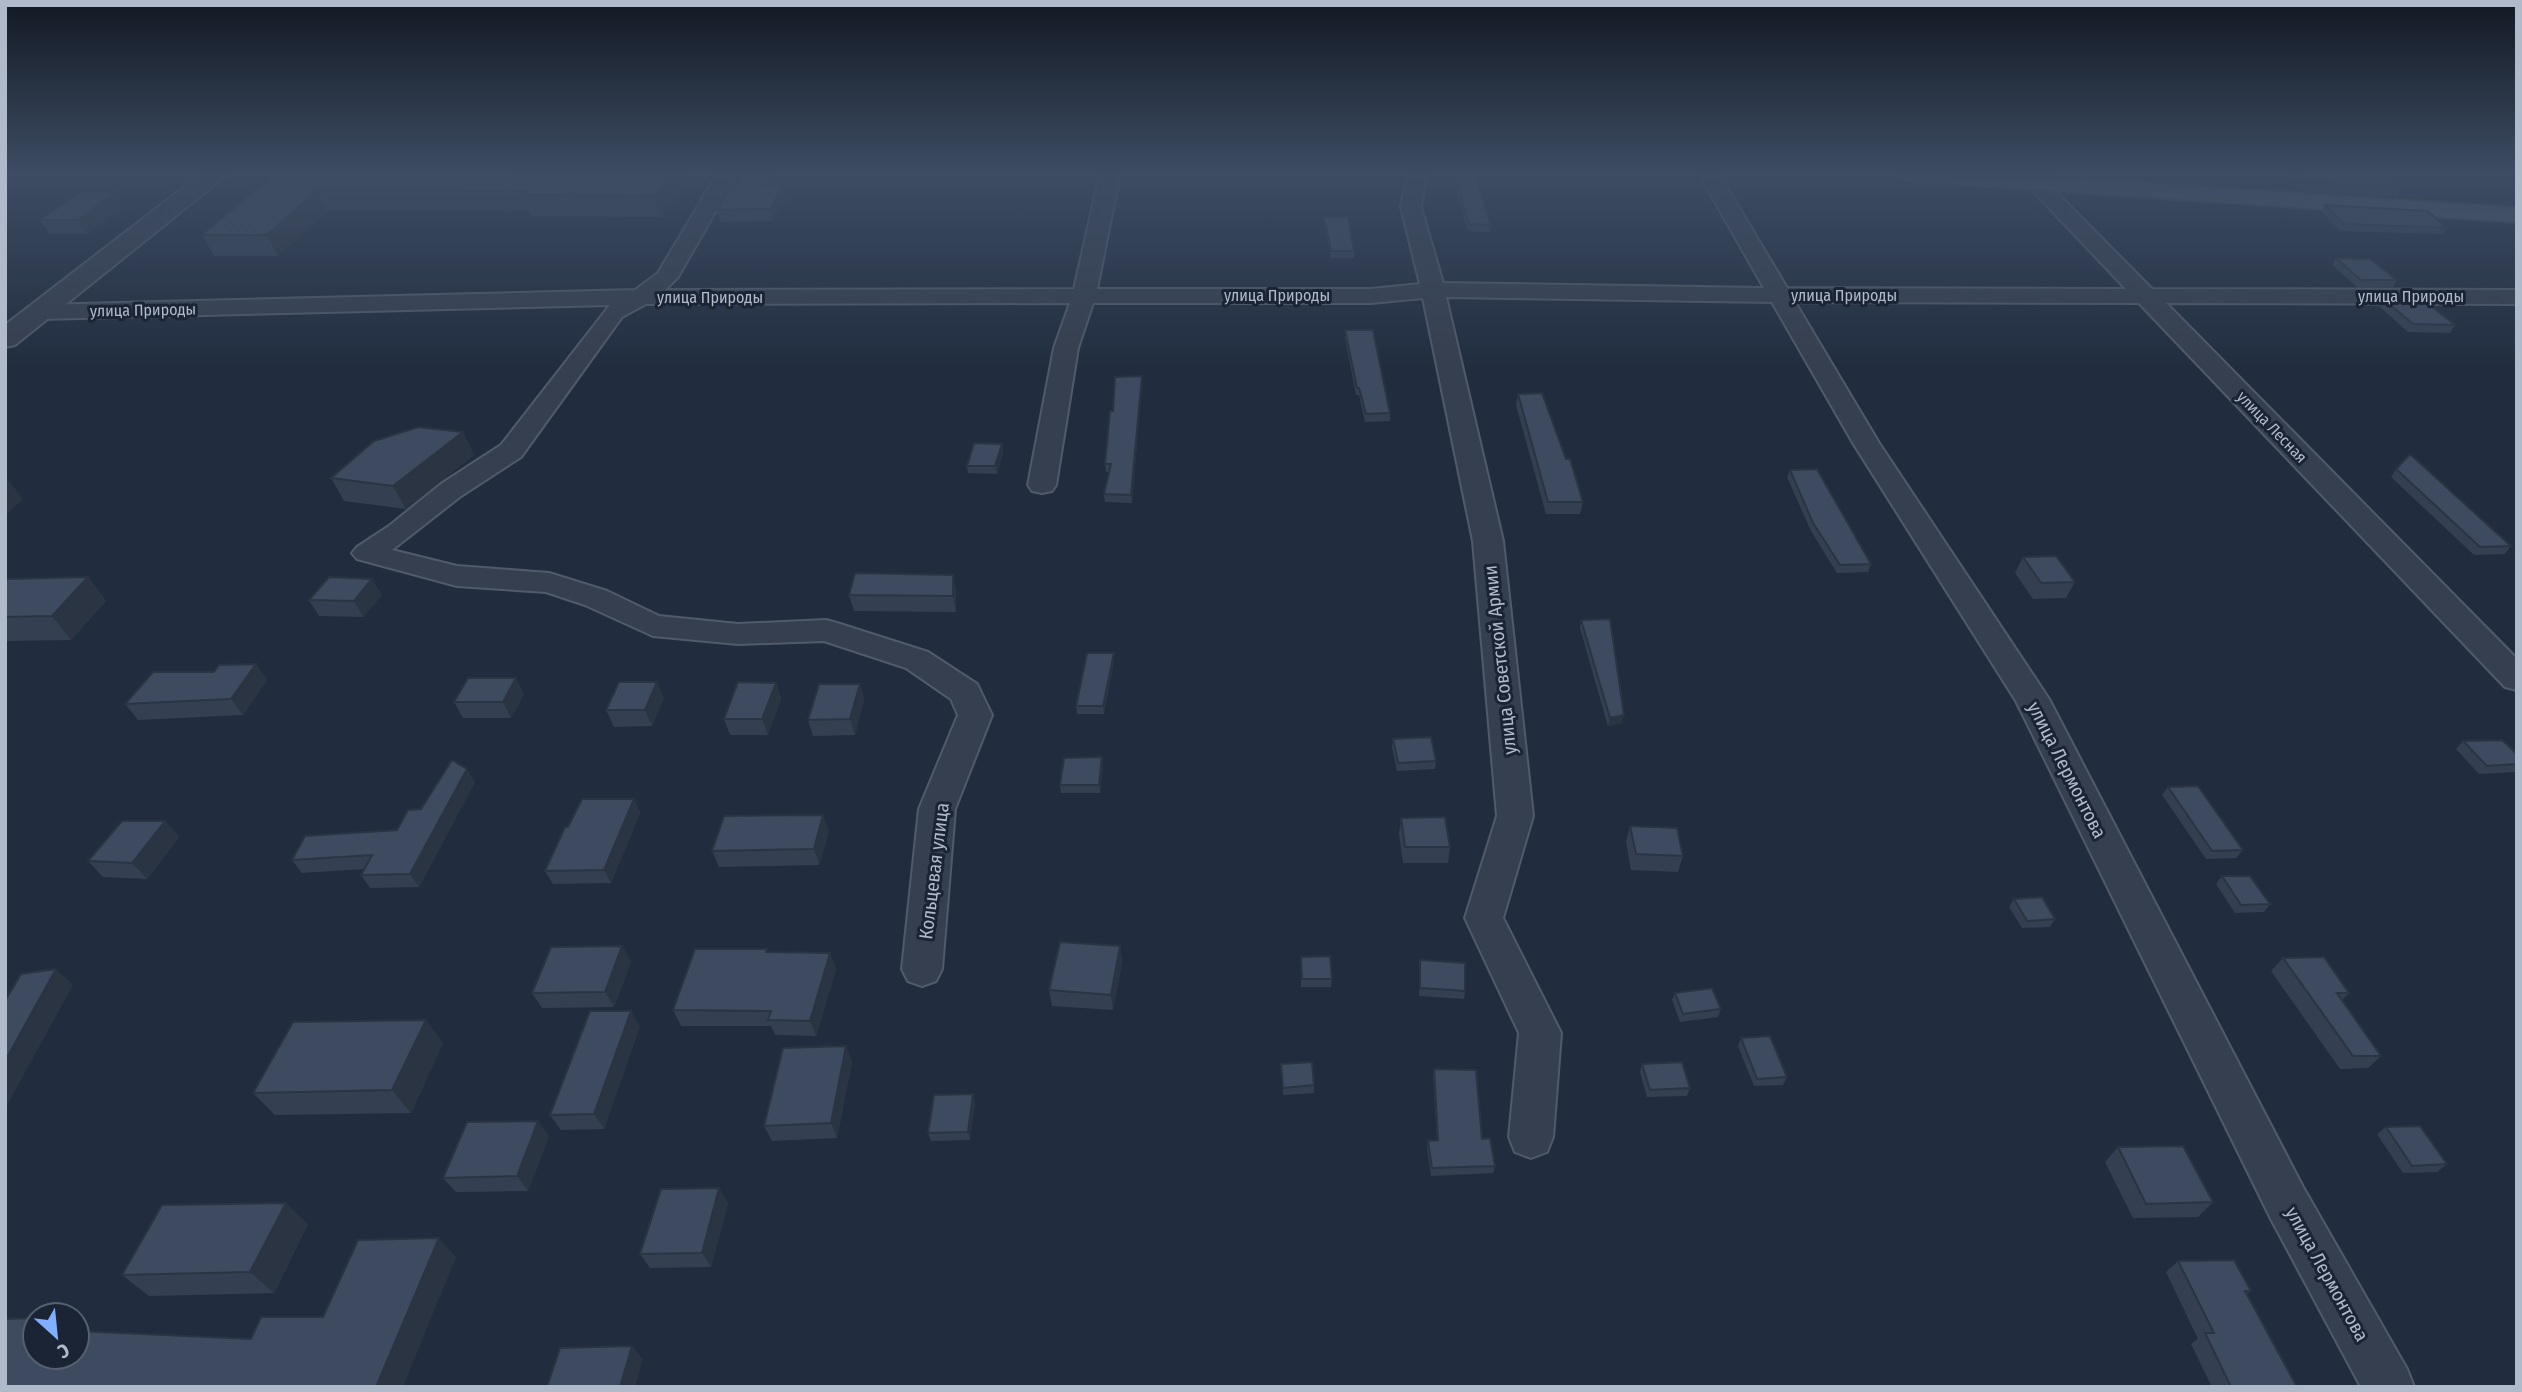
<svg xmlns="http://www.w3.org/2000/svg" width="2522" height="1392" viewBox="0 0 2522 1392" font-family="'Fira Sans Condensed',sans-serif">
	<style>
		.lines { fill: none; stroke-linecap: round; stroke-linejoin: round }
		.minor-casing { stroke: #515a6a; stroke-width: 4 }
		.tertiary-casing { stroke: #515a6a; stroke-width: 4 }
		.primary-casing { stroke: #3f4858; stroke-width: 4 }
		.minor { fill: #363f4f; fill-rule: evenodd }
		.tertiary { fill: #363f4f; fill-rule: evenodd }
		.primary { fill: #535e6f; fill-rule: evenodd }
		.wall { fill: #344052 }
		.shaded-wall { fill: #2b3442 }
		.building { fill: #3d4a5f; stroke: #2b3442; stroke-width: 2 }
		.labels { text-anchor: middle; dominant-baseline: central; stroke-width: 6; stroke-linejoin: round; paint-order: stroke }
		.far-street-label { font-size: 16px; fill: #b1baca; stroke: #1b2434 }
		.street-label { font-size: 19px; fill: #b1baca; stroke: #1b2434 }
	</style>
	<rect width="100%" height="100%" fill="#212d3f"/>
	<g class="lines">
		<defs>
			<path id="minor" d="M717,174H737L678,277L665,290L1074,289L1100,174H1120L1097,289H1371L1420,284L1401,207L1407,174H1427L1421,207L1443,283L1764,288L1699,174H1719L1787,288L2126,289L2017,174H2038L2152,289L2517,290V304L2166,303L2517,659V690L2505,687L2139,303L1795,302L1879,443L2049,699L2303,1187L2407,1369L2414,1387H2361L2271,1219L2016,701L1853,443L1772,302L1446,297L1503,541L1533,816L1503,918L1561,1033L1553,1137L1547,1152L1531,1158L1515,1152L1509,1137L1519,1033L1465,918L1497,816L1473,541L1423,298L1371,303H1093L1078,348L1056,485L1052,491L1042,493L1032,491L1028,485L1054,348L1070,303L646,304L622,317L521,457L461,496L392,550L457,566L549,573L607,591L659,616L738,624L826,620L837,623L928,652L977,684L992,715L955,809L942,969L936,981L922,986L908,981L902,969L919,809L958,715L951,699L906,668L824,641L738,644L653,636L585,605L546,592L457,586L357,559L352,553L357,547L389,526L441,484L501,445L610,305L40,319L32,317L28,312L32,307L40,305L635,290L658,273Z"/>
			<path id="tertiary" d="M201,174H228L15,345L5,347V325Z"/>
			<path id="primary" d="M1896,174H2013L2517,208V222L1908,181L1900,179Z"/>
		</defs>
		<use href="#minor" class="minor-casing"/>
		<use href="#tertiary" class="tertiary-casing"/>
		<use href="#primary" class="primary-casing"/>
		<use href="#minor" class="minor"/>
		<use href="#tertiary" class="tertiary"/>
		<use href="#primary" class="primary"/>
	</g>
	<path class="wall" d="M275,174H690L661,217L531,216L529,211H327L278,256H214L202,235Z
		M744,174H778L773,185H783L786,197L773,221L720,222L717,210L738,185Z
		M1451,174H1475L1491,225L1490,232L1468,231Z
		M2285,174H2387L2403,187L2398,197L2302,191Z
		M2325,205L2447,228L2442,234L2340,231L2321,211Z
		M125,206L87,234H49L40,220Z
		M1324,217L1354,251V258H1331L1324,224Z
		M2336,258L2397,280L2393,287H2357L2332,265Z
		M2383,299L2455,325L2450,333L2408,332L2379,306Z
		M1345,330L1390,413V421L1365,422L1359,395H1356L1345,338Z
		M1142,384L1132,503L1105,502L1104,494L1109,472H1106L1105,464L1113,411Z
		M1518,394L1583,502L1580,514H1546L1516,405Z
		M463,432L474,455L406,509L344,501L331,478Z
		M1002,444L1003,452L997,474L968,473L967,466Z
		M2396,469L2511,546L2505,554L2474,555L2391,477Z
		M1790,470L1871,564L1868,572L1837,573L1811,531L1787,477Z
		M2023,557L2075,582L2066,598L2033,599L2015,573Z
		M953,575L956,591V612L854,611L849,595Z
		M88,577L106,601L71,640L5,641V579Z
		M382,595L363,617L319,616L309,600Z
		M1581,620L1622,723L1608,726L1580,628Z
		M1114,653V661L1104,714H1077L1076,706Z
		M256,664L267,680L243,715L138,720L125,704L214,672Z
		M776,683L781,699L768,735H730L724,719Z
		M860,684L864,700L855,735L813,736L808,720Z
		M524,694L511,718H463L454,702Z
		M664,698L652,726L614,727L606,710Z
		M1393,739L1436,761L1435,769L1397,771L1392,747Z
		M2463,741L2517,754V772L2479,774L2456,749Z
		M1102,757L1103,765L1100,793H1061L1060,785Z
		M475,782L419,887L370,888L361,875L364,869L302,873L292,860L397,830L421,809Z
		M2168,787L2243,850L2236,858L2206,859L2162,795Z
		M634,799L640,813L611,883L553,884L545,871Z
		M1401,818L1450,847L1448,863H1403L1399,834Z
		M165,821L179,837L147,879L103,877L88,861Z
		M1630,826L1683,856L1678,872L1631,870L1626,842Z
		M829,831L819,865L719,867L712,851Z
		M2222,876L2270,904L2264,912L2235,913L2216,884Z
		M2014,899L2055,919L2050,927L2022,928L2009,907Z
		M622,946L631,962L614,1007L542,1008L532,993Z
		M1120,946L1122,962L1113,1010L1052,1006L1049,990Z
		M768,952L830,953L836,969L816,1036L775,1035L771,1026H681L673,1010Z
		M1301,957L1332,979L1331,987H1301Z
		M2283,958L2349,993L2342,1000L2381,1056L2368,1068L2340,1069L2271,971Z
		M1420,960L1465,991L1464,999L1419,996Z
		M1675,993L1721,1009L1718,1017L1680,1022L1672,1000Z
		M426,1020L443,1043L411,1113L275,1115L253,1093Z
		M640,1026L604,1129L561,1130L550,1115Z
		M1741,1038L1787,1077L1783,1085L1754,1086L1738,1046Z
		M846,1046L852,1062L837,1138L772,1141L764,1126Z
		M1281,1064L1314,1085V1093L1283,1095Z
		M1642,1064L1690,1088L1687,1096L1647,1097L1640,1072Z
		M1434,1069L1482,1139L1495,1166L1493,1173L1431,1176L1427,1148L1428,1141L1437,1140L1433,1076Z
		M973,1094L975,1102L970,1140L931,1141L928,1133Z
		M2386,1127L2447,1164L2437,1172L2403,1173L2377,1134Z
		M549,1136L528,1191L456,1192L443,1178Z
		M2118,1147L2213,1202L2198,1217L2133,1218L2105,1162Z
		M719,1188L728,1203L711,1267L650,1268L640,1254Z
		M308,1224L274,1293L149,1296L122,1275Z
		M2178,1261L2251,1291L2247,1294L2297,1387H2212L2191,1344L2198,1339L2166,1272Z"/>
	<path class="shaded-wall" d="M670,174H690L661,217L654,196Z
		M769,174H778L766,197L763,185Z
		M783,185L786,197L773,221L770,209Z
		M317,190L327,211L278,256L267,235Z
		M116,192L125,206L87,234L78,220Z
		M1142,376V384L1132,503L1131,495Z
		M463,432L474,455L406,509L393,486Z
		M1002,444L1003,452L997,474L995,466Z
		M5,476L23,499L5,516Z
		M953,575L956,591V612L953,596Z
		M88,577L106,601L71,640L52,616Z
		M372,579L382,595L363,617L354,601Z
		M1114,653V661L1104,714L1103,706Z
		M256,664L267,680L243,715L231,699Z
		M516,678L524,694L511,718L503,702Z
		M657,682L664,698L652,726L645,710Z
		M776,683L781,699L768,735L762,719Z
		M860,684L864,700L855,735L850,719Z
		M1624,715L1622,723L1608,726L1610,718Z
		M1102,757L1103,765L1100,793L1099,785Z
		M467,769L475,782L419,887L410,874Z
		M634,799L640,813L611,883L604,870Z
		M823,815L829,831L819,865L814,849Z
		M165,821L179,837L147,879L132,863Z
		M622,946L631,962L614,1007L605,992Z
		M1120,946L1122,962L1113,1010L1111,995Z
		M830,953L836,969L816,1036L810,1021Z
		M56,969L73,985L5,1109V1061Z
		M631,1011L640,1026L604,1129L594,1114Z
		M426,1020L443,1043L411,1113L392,1090Z
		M846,1046L852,1062L837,1138L831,1123Z
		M973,1094L975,1102L970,1140L968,1132Z
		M538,1121L549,1136L528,1191L517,1176Z
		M719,1188L728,1203L711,1267L702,1253Z
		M286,1203L308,1224L274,1293L250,1272Z
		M439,1238L456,1257L403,1387H376Z
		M632,1346L643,1359L635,1387H620Z"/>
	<path class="building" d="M275,174H670L654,196L523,195L527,191L317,190L267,235H202Z
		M744,174H769L763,185H783L770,209L717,210L731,185H738Z
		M1454,174H1475L1491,225L1469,224Z
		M2300,174H2387L2403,187L2307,181Z
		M80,192H116L78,220H40Z
		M2325,205L2427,211L2447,228L2344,224Z
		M1324,217H1348L1354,251H1331Z
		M2336,258L2370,259L2397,280H2361Z
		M2383,299H2422L2455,325L2413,324Z
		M1345,330H1373L1390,413L1366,414L1359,388H1357Z
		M1142,376L1131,495L1104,494L1111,464H1105L1110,411H1113L1115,377Z
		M1542,393L1566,459H1570L1583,502H1548L1518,394Z
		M418,427L463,432L393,486L331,478L374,441Z
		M974,443L1002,444L995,466H967Z
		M2410,454L2511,546L2480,547L2396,469Z
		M1817,469L1871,564L1840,565L1813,523L1790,470Z
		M2056,556L2075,582L2041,583L2023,557Z
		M855,573L953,575V596L849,595Z
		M88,577L52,616L5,617V579Z
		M329,577L372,579L354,601L309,600Z
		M1610,619L1624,715L1610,718L1581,620Z
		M1087,653H1114L1103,706H1076Z
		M256,664L231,699L125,704L153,672H214L219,665Z
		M468,678H516L503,702H454Z
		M619,682H657L645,710H606Z
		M738,682L776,683L762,719H724Z
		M819,684H860L850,719L808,720Z
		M1431,737L1436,761L1398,763L1393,739Z
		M2502,740L2517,754V764L2487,766L2463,741Z
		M1102,757L1099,785H1060L1064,758Z
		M452,760L467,769L410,874L361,875L372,855L292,860L305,836L397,830L408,810L421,809Z
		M2198,786L2243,850L2212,851L2168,787Z
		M582,799H634L604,870L545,871L565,827H568Z
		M823,815L814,849L712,851L724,816Z
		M1445,817L1450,847H1405L1401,818Z
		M122,821H165L132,863L88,861Z
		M1630,826L1677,828L1683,856L1636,854Z
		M2222,876H2250L2270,904L2241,905Z
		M2042,897L2055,919L2027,921L2014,899Z
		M1060,942L1120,946L1111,995L1049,990Z
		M622,946L605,992L532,993L551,947Z
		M695,949H767L766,952L830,953L810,1021L768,1020L771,1011L673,1010Z
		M1330,956L1332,979H1302L1301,957Z
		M2324,957L2349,993H2337L2381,1056H2353L2283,958Z
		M1420,960L1465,963V991L1420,988Z
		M56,969L5,1061V1001L21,974Z
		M1712,988L1721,1009L1683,1014L1675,993Z
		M590,1011H631L594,1114L550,1115Z
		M426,1020L392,1090L253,1093L293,1022Z
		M1770,1036L1787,1077L1757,1079L1741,1038Z
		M846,1046L831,1123L764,1126L783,1048Z
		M1312,1062L1314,1085L1283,1088L1281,1064Z
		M1682,1062L1690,1088L1650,1090L1642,1064Z
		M1434,1069L1476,1070L1482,1139L1490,1138L1495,1166L1432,1168L1428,1141L1438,1140Z
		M973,1094L968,1132L928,1133L934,1095Z
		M538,1121L517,1176L443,1178L467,1122Z
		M2420,1126L2447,1164L2412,1166L2386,1127Z
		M2183,1146L2213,1202L2146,1204L2118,1147Z
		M719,1188L702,1253L640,1254L661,1189Z
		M286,1203L250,1272L122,1275L162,1205Z
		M439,1238L376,1387H5V1319L35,1318V1326L33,1329H35V1357H77V1331L251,1339L261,1317H323L358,1240Z
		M2234,1260L2251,1291H2245L2297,1387H2231L2205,1333H2214L2178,1261Z
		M632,1346L620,1387H547L560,1348Z"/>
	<linearGradient id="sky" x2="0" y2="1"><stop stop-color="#121923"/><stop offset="0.47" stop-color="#3d4c63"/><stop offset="1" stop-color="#3d4c63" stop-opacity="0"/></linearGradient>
	<rect width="2522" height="369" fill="url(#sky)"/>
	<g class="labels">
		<g class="far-street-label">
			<text x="1277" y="295">улица Природы</text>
			<text x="1844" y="295">улица Природы</text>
			<text x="2411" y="296">улица Природы</text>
			<text x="710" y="297">улица Природы</text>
			<text transform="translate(143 310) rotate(-1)">улица Природы</text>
			<text transform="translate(2272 427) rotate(46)">улица Лесная</text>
		</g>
		<g class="street-label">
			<text transform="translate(1500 660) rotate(-96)">улица Советской Армии</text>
			<text transform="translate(2067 770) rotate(63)">улица Лермонтова</text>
			<text transform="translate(934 871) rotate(-83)">Кольцевая улица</text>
			<text transform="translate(2327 1274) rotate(61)">улица Лермонтова</text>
		</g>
	</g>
	<rect width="2522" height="1392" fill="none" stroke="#b1baca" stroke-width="14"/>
	<g transform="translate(56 1336) rotate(153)"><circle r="33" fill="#1b2434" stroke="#576070" stroke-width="2"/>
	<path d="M0-5L12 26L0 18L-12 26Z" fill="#81aeff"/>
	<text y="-10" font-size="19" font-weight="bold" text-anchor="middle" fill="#b1baca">С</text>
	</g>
</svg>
